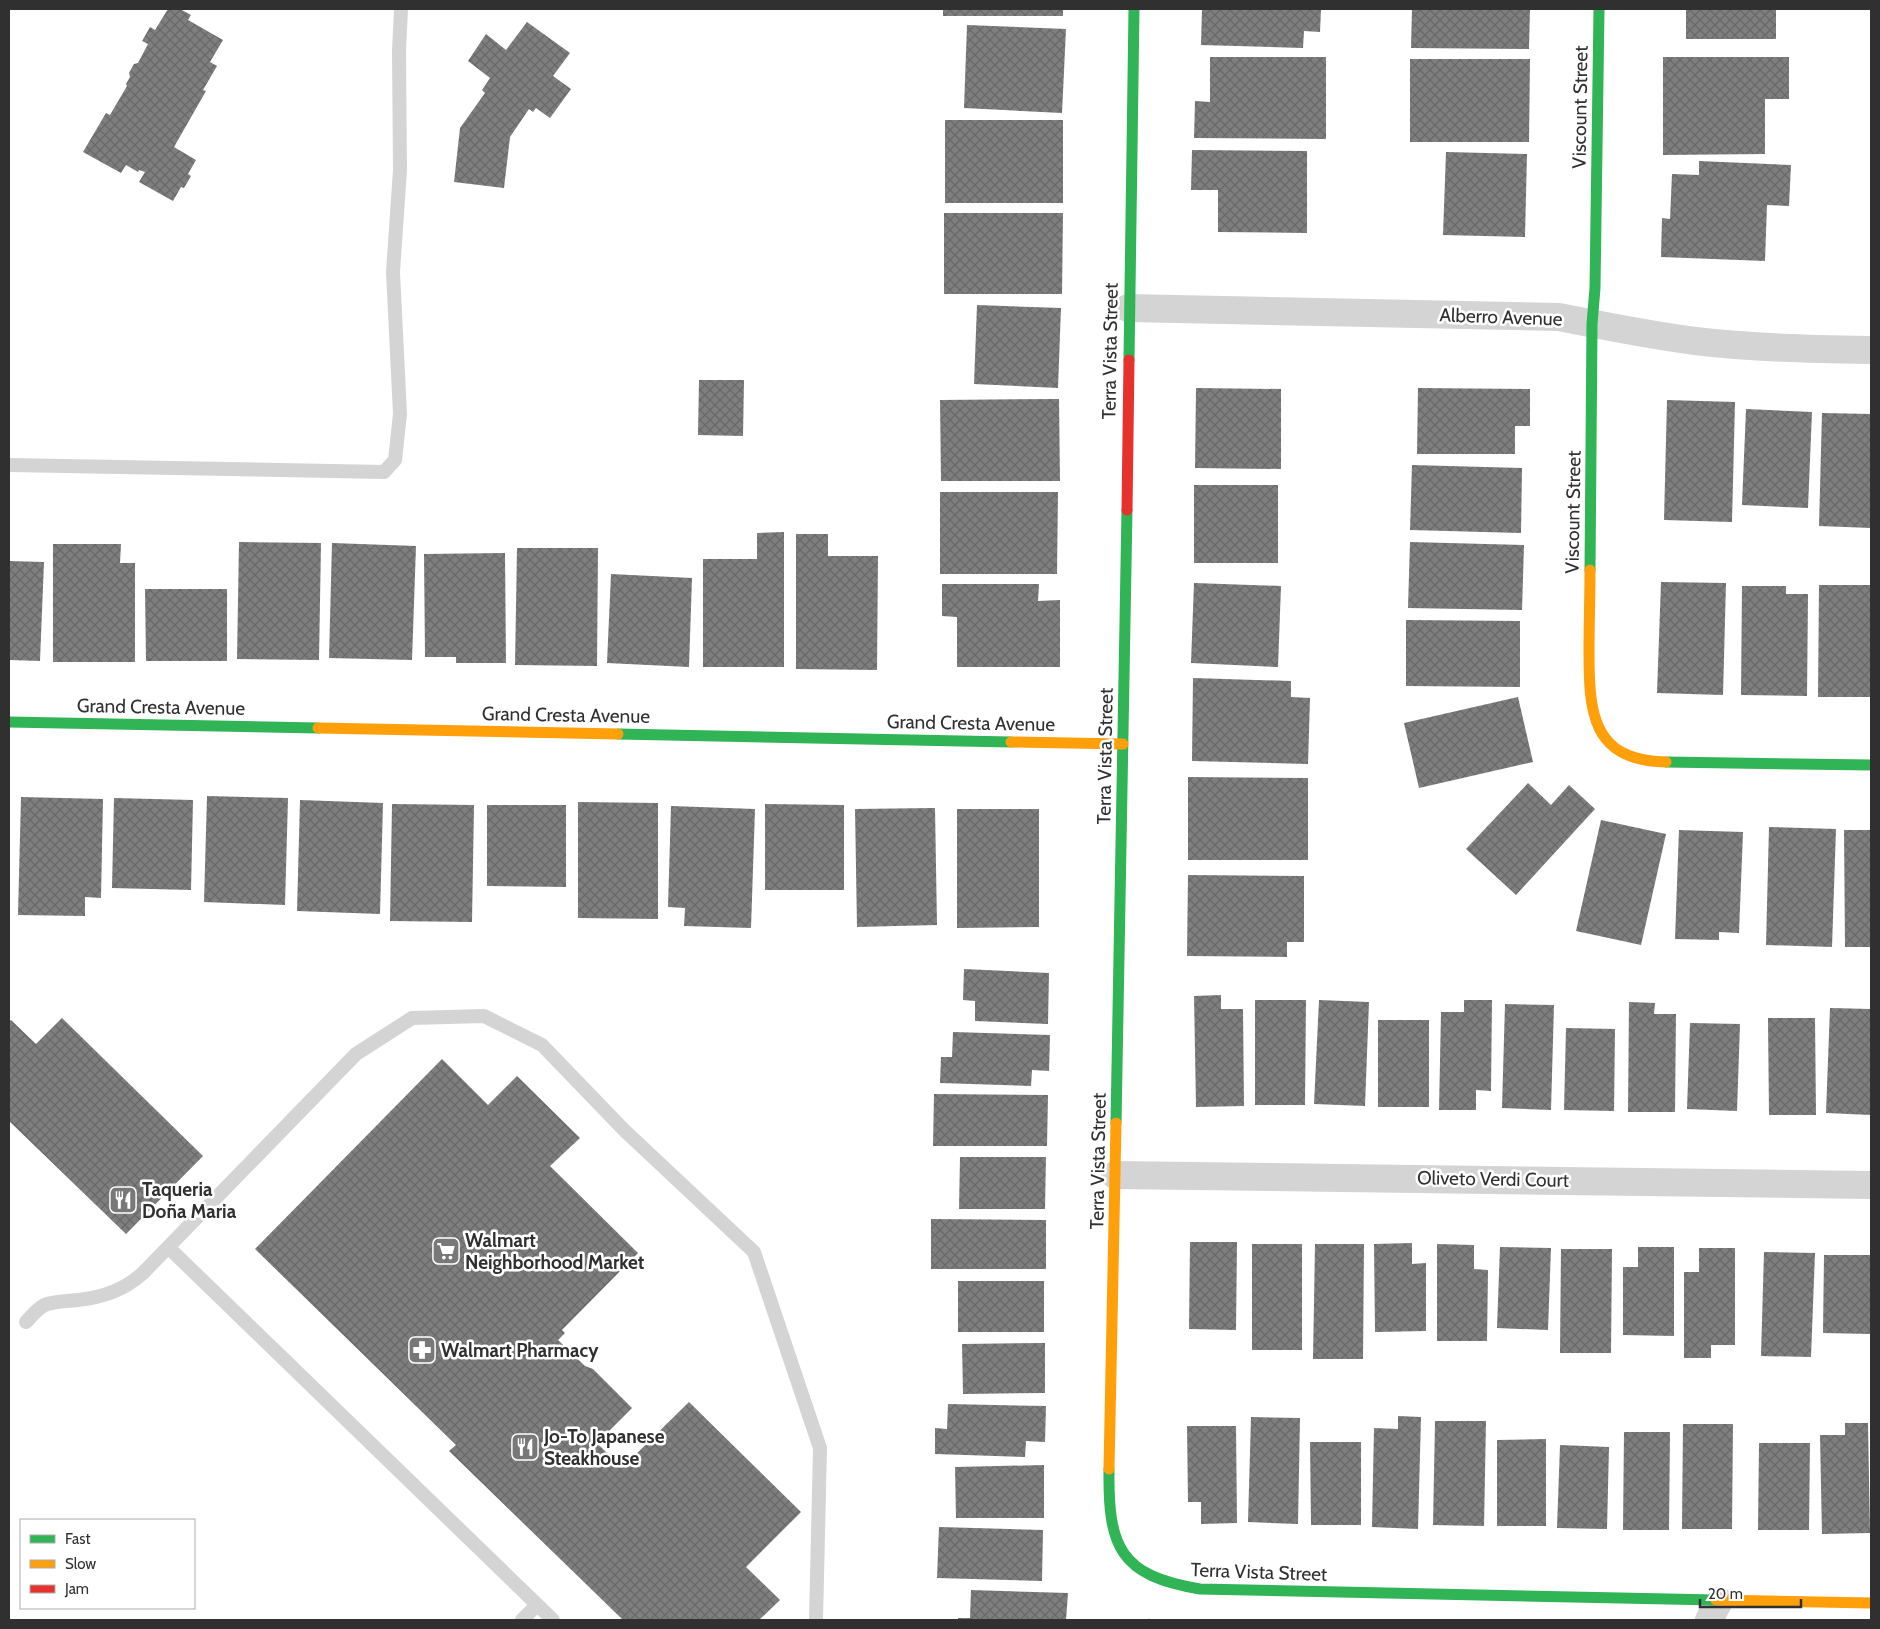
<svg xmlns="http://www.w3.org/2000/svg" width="1880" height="1629" viewBox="0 0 1880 1629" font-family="Cabin,sans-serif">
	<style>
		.building { fill: url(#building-cross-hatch) }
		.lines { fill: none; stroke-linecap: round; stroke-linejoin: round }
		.path { stroke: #d4d4d4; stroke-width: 3; stroke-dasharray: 2.5 2.5; stroke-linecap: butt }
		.lane { stroke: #d4d4d4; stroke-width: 14 }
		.street { stroke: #d4d4d4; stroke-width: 28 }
		.fast { stroke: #30b455; stroke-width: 11 }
		.slow { stroke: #ff9f0a; stroke-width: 11 }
		.jam { stroke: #e5322d; stroke-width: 11 }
		.labels { text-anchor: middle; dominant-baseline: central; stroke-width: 5; stroke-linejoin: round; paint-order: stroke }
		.street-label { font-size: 19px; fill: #303030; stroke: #fff }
		.poi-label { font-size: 19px; font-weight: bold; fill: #303030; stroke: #fff; text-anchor: start }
	</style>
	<defs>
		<pattern id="building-cross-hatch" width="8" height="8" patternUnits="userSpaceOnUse" patternTransform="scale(1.25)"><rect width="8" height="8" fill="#7f7f7f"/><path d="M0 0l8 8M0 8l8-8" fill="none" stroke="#686868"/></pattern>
	</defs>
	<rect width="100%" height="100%" fill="#fff"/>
	<path class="building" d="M168,9H180L191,15L188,20L223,40L210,62L217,66L203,90L206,91L174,147L196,160L188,174L191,176L184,188L181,187L173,201L139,182L145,172L139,170L138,172L126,165L121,173L83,152L106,113L110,115L127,86L126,84L130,77L129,73L134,64L138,63L148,44L142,41L150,27L155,30Z
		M943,9H1063V16H943Z
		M1202,9H1321L1320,32L1304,31L1303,48L1201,45Z
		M1412,9H1530L1529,49L1411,48Z
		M1686,9H1776V39H1686Z
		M527,22L570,53L553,76L571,89L550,118L536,108L533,112L529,109L510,137L504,188L454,182L460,128L485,93L482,90L490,78L468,61L486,34L506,50Z
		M967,25L1066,29L1062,113L964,108Z
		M1210,57H1326V139L1194,138L1195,101L1210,102Z
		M1663,57H1789V99H1765V154L1663,155Z
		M1410,59H1530L1529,142H1410Z
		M945,120H1063V203H945Z
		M1192,150L1307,151V233L1218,232V190H1191Z
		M1446,152L1527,154L1525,237L1443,235Z
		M1699,161L1791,165L1789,206L1767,205L1765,261L1661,257L1662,218L1670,219L1672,174L1699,175Z
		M944,213H1063L1062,294H944Z
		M977,305L1061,308L1058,388L974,384Z
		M699,380H744L743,436L698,435Z
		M1196,388L1281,389V469L1195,468Z
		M1418,388L1530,389V426H1515V454H1417Z
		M1059,399L1060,481H941L940,400Z
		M1667,400L1735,402L1732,522L1664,520Z
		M1746,409L1812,412L1808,508L1742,505Z
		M1822,413L1871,414V528L1819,526Z
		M1412,465L1522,468L1521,533L1410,530Z
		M1194,485H1278V563H1194Z
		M940,492H1058L1057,574H940Z
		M784,532V667H703V559H757V533Z
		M796,534H828V556H878L877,670L796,669Z
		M239,542L321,543L319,660L237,659Z
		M1410,542L1524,545L1522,610L1408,608Z
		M332,543L416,546L412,660L329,658Z
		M53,544H121L120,563H135V662H53Z
		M517,548H598L597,666L515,665Z
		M505,553L506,663H456V657H425L424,554Z
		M9,561L44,562L40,661L9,660Z
		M611,574L692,578L689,667L607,663Z
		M1661,582L1726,583L1723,695L1657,693Z
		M1194,583L1281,586L1278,667L1191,663Z
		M942,584H1039L1038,601L1060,600V667H957V617L942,616Z
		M1819,585H1871V697H1818Z
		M1742,586H1786V594H1808L1807,696L1741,695Z
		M145,589H227V661H146Z
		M1406,620L1520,621V687L1406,686Z
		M1193,678L1291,681V697L1310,698L1308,764L1192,761Z
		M1518,697L1533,762L1419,788L1404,723Z
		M1188,777L1308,778V860H1188Z
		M1528,783L1551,805L1569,785L1595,809L1516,895L1466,849Z
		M207,796L288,798L285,905L204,902Z
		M21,797L103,799L101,898L85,897V916L18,915Z
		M114,798L193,800L191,890L112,888Z
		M300,800L383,803L380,914L297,911Z
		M578,802L658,803V919L578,918Z
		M392,804L474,805L472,922L390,921Z
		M765,804L844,805V890H765Z
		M487,805H566V887L487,886Z
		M671,806L755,809L751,928L684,926L685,908L668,907Z
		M935,808L937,925L857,927L855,809Z
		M957,809H1039V927L957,928Z
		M1601,820L1666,834L1641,945L1576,931Z
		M1769,827L1836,829L1832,947L1766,945Z
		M1679,830L1743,832L1739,933L1719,932V940L1675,939Z
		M1844,830H1871V947H1845Z
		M1188,875L1304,876V942H1287V957L1187,956Z
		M964,969L1049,973L1048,1024L975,1021V1001L963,1000Z
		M1221,995V1009H1243L1244,1106L1196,1107L1194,996Z
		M1255,1000H1306L1305,1105H1255Z
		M1319,1000L1369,1002L1365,1106L1314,1104Z
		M1464,1000H1492L1491,1091L1476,1090V1110H1439L1441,1012H1464Z
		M1629,1002L1655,1003L1654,1014H1676L1675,1112H1628Z
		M1505,1004L1554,1005L1551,1110L1502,1108Z
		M1830,1008L1871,1009V1115L1826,1113Z
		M62,1018L203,1156L126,1234L9,1121V1022L11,1020L36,1044Z
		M1768,1018H1815L1816,1115H1769Z
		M1378,1020H1429V1107H1378Z
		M1690,1023L1740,1024L1737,1111L1687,1109Z
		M1566,1028L1615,1029L1614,1111L1564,1110Z
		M953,1032L1050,1035L1049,1071L1032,1070L1031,1086L940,1083L941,1057H952Z
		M442,1059L488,1105L517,1076L580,1138L550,1166L638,1253L562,1330L565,1333L558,1340L585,1366L593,1369L632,1408L597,1443L622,1468L689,1402L801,1512L746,1567L780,1600L759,1620H623L449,1451L456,1445L255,1249Z
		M934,1094L1048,1095L1047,1146H933Z
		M960,1157H1046L1045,1209H959Z
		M931,1219L1046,1220V1269H931Z
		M1190,1242H1237L1236,1330L1189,1329Z
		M1412,1243V1264L1426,1263V1331L1375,1332L1374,1244Z
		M1252,1244H1302V1350H1252Z
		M1315,1244H1364L1363,1359H1313Z
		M1437,1244L1474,1245V1269L1488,1270L1487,1341H1437Z
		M1500,1247L1551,1248L1548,1330L1497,1328Z
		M1638,1247H1674V1336L1623,1335V1267H1638Z
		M1699,1248H1735V1345H1711V1358H1684V1272H1699Z
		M1561,1249H1612L1611,1353H1560Z
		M1764,1252L1815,1253L1811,1357L1761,1356Z
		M1824,1255H1871V1334L1823,1333Z
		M958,1281H1044V1332H958Z
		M1045,1343V1393L963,1394L962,1344Z
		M948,1404L1046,1406L1045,1442L1026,1441L1025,1457L935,1454V1428L947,1429Z
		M1398,1416L1421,1417L1418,1529L1372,1527L1374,1428L1398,1429Z
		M1251,1417L1300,1418L1298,1524L1248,1522Z
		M1435,1421H1486L1484,1526L1433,1525Z
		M1845,1423H1868L1870,1533L1822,1534L1820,1435H1845Z
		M1683,1424H1733L1732,1529H1682Z
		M1187,1426H1236L1237,1523L1201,1524V1502H1188Z
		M1624,1432H1670L1669,1530H1623Z
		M1546,1439V1526H1497V1440Z
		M1310,1442H1361V1525H1311Z
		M1759,1443H1810L1809,1530H1758Z
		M1560,1445L1609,1447L1607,1529L1557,1528Z
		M1044,1465V1518H956L955,1467Z
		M939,1527L1043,1530L1042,1581L937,1578Z
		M971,1590L1068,1593L1066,1620H958V1618H970Z"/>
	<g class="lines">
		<path class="path" d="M1149,1620L1150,1619"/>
		<path class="lane" d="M9,465L384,472L395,460L400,414L393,272L400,170L399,51L401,9
			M168,1247L553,1620
			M26,1322C32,1316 38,1307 47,1304C57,1301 68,1301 78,1300C104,1297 124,1290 143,1273L356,1054L412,1018L484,1016L542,1045L624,1130L754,1252L820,1448L816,1620
			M522,1620L537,1605"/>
		<path class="street" d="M1128,308L1559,317C1604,326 1649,335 1695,341C1753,348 1813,349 1871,350
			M1115,1175L1871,1185
			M1709,1620L1719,1601"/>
		<path class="fast" d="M1129,360L1134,9
			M1590,570L1592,324L1595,288L1599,9
			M9,722L318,728
			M618,734L1011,742
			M1666,762L1871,765
			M1116,1123L1127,510
			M1109,1469C1108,1546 1119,1576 1200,1589L1716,1600"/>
		<path class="slow" d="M1590,570C1590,597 1589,624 1589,651C1589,711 1591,761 1666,762
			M318,728L618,734
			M1011,742L1123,744
			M1109,1469L1116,1123
			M1716,1600L1871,1603"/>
		<path class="jam" d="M1127,510L1129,360"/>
	</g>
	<defs>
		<symbol id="restaurant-square" viewBox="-11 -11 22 22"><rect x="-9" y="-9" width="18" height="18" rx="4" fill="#787878" stroke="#fff"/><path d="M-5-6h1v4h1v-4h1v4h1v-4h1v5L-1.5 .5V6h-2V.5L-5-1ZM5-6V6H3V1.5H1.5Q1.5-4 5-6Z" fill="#fff"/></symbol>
		<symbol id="supermarket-square" viewBox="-11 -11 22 22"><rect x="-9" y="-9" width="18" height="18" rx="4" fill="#787878" stroke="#fff"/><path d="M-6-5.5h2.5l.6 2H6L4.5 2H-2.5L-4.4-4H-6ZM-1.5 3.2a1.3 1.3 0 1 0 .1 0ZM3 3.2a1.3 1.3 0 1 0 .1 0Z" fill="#fff"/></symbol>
		<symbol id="pharmacy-square" viewBox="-11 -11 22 22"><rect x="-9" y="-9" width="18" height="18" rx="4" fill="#787878" stroke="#fff"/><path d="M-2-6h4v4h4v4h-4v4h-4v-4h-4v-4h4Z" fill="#fff"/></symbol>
	</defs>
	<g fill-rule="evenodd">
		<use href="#restaurant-square" x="107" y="1184" width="32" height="32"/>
		<use href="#supermarket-square" x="430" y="1235" width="32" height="32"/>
		<use href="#pharmacy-square" x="406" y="1334" width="32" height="32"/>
		<use href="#restaurant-square" x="509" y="1431" width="32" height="32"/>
	</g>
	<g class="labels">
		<g class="street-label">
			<text transform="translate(1580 107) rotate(-89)">Viscount Street</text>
			<text transform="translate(1501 317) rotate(2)">Alberro Avenue</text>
			<text transform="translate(1110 351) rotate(-89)">Terra Vista Street</text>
			<text transform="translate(1573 512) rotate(-89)">Viscount Street</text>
			<text transform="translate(161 707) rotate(1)">Grand Cresta Avenue</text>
			<text transform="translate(566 715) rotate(1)">Grand Cresta Avenue</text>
			<text transform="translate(971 723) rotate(1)">Grand Cresta Avenue</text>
			<text transform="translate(1105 756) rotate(-89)">Terra Vista Street</text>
			<text transform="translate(1098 1161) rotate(-89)">Terra Vista Street</text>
			<text transform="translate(1493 1179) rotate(1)">Oliveto Verdi Court</text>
			<text transform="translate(1259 1572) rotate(2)">Terra Vista Street</text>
		</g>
		<g class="poi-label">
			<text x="142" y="1189">Taqueria<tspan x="142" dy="22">Doña Maria</tspan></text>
			<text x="465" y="1240">Walmart<tspan x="465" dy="22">Neighborhood Market</tspan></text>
			<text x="441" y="1350">Walmart Pharmacy</text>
			<text x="544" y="1436">Jo-To Japanese<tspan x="544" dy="22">Steakhouse</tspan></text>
		</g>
	</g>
	<rect width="1880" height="1629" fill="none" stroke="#303030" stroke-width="20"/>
	<rect x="20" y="1519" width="175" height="90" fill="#ffffff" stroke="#acacac"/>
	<rect x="30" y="1535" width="25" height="8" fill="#30b455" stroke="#acacac"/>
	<text x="65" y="1544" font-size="15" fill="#303030">Fast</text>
	<rect x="30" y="1560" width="25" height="8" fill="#ff9f0a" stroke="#acacac"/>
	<text x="65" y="1569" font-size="15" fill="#303030">Slow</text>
	<rect x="30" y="1585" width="25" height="8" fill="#e5322d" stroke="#acacac"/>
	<text x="65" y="1594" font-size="15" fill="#303030">Jam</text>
	<path d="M1700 1599v8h101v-8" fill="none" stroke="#303030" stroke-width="2.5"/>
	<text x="1708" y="1599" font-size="15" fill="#303030" stroke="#ffffff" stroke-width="4" paint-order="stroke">20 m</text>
</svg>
